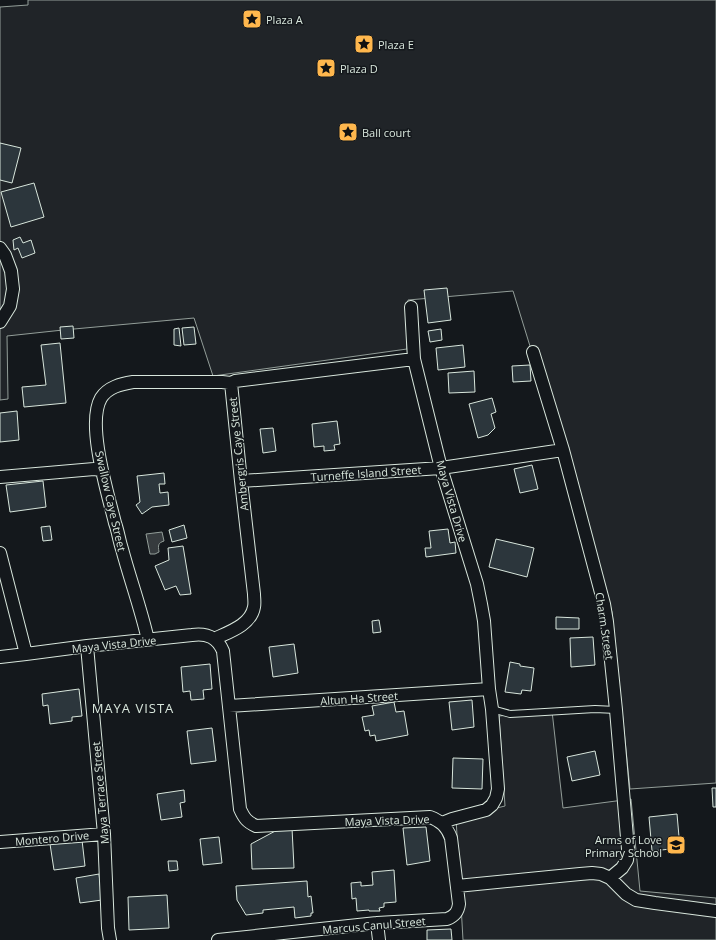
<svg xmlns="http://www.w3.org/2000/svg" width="716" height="940" viewBox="0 0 716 940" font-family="'Open Sans',sans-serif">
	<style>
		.green { fill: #202428; stroke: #939e99 }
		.water { fill: #363b3e; stroke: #939e99 }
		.building { fill: #2c363c; stroke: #d8e6dc }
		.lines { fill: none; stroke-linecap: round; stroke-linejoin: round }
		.lane-casing { stroke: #d8e6dc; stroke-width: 8 }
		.street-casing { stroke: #d8e6dc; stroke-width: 14 }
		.lane { stroke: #14181c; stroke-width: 6 }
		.street { stroke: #14181c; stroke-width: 12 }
		.labels { text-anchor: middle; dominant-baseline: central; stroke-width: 3; stroke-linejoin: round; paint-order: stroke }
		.poi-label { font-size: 11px; fill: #d8e6dc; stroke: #14181c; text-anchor: start }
		.street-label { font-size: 11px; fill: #d8e6dc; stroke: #14181c }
		.quarter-label { font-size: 13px; letter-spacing: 1px; fill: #d8e6dc; stroke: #14181c }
	</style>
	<rect width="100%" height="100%" fill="#14181c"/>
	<path class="green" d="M28,0H716V783L630,789L612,612L513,291L408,300L407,349L213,376L194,318L63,330L7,336L8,399L0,400V7L28,5Z
		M552,711L563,808L631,799L640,891L716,898V940H463L456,818L505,806L499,716Z"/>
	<path class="water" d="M162,532L164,541C158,543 158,545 159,552L155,554H150L146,534Z"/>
	<path class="building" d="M0,143L21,148L12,183L0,180Z
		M34,183L44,217L11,227L1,192Z
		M20,237L23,243L31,240L35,253L22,258L18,248L14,250L13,240Z
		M447,288L451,320L428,323L424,290Z
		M73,326L74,338L61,339L60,327Z
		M194,327L196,344L184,345L182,328Z
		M179,328L181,346L174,345V329Z
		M441,329L442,340L430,342L428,331Z
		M60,343L66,403L24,407L22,387L46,385L41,345Z
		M463,345L465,367L438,370L436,348Z
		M530,365L531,381L513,382L512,366Z
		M474,371L475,392L449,393L448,373Z
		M492,398L496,412L491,414L495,428L488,435L478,438L469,404Z
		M17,411L19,440L0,442V413Z
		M337,421L340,444L334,445L335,450L324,451V446L314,447L312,424Z
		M273,428L276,451L263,453L260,429Z
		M532,465L538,489L520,493L514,469Z
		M164,473L165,484H159L160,493L168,492L169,505L152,507L142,514L136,505L140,502L137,476Z
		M43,481L46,507L10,512L6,485Z
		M184,525L187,538L172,542L169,530Z
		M50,526L52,540L43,541L41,527Z
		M448,529L450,543L455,542L456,553L426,557L425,548H431L429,531Z
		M496,539L534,548L527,577L489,567Z
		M183,546L191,594L180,595L176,586L165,590L155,566L169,560L168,548Z
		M556,617L579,618V629H556Z
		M379,620L381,632L373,633L372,621Z
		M593,637L595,665L571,667L570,638Z
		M294,644L298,673L273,677L269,647Z
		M510,662L520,664V666L534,668L531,691L522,690L521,694L505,692Z
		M210,664L212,689L203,690L204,699L191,700L190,691L183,692L181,667Z
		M79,689L82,716L72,717V721L50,724L48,705L43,706L42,694Z
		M472,700L474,727L452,730L449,702Z
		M394,702L396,712L404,711L408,735L376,741L375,735L370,736L369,730L365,731L362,717L374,715L372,706Z
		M212,728L216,761L191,764L187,731Z
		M595,751L600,775L572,781L567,757Z
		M453,758L483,759L482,789L452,788Z
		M712,788H716V807H713Z
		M184,790L185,802L180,803L182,817L161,820L157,794Z
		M677,814L680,848L652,851L649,817Z
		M426,827L430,861L407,865L403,828Z
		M292,828L294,868L252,869L251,844L279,829Z
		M219,837L222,863L203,865L200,839Z
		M82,840L85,866L54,870L50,844Z
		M168,861H177L178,870L169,871Z
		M394,870L396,902L384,903V907L379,908L380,911H369V910L357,911L356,898L352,899L351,883L361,882V886L373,885L372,872Z
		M99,874L102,900L80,903L76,878Z
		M307,881L308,897L311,896L313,913H311V916L295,918L294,907L263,910V913L246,915L237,900L236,886Z
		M167,895L169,928L129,930L128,897Z
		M451,929L452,940H427V930Z"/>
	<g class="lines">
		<defs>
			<path id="lane" d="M492,709L510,714L528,713L595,709L616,710"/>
			<path id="street" d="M0,248L5,255L11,271L13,289L10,306L0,322
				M411,307L414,359L441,468L477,584L481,604L484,621L489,689L492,709L498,789L496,798L492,805L486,810L452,819L442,823
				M533,352L563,450L604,604L607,622L616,710L628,849L627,860L622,868L610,878
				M0,477L48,473L94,469L101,470
				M241,481L441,468L563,450
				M0,553L26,654
				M214,639C229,632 251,625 254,607C255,603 254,598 254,594L241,481L231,383L235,381L414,359
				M148,640C141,609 130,579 122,549C119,540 118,531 115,523C108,494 86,424 101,398C108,387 121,384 133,382H222L231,383
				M87,646L104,834L108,928L110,940
				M0,657L26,654L87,646L192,635C207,633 217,637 223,651L240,809C244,818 247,822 256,826L430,817C441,821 447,827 451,838L459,904C458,912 455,916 447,919L377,923L218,940
				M229,706L489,689
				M0,842L104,834
				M457,886L580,874L592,873L601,874L610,878L626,894L636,900L655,903L716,911
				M377,923L379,940"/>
		</defs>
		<use href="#lane" class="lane-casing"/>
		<use href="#street" class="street-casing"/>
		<use href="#lane" class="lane"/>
		<use href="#street" class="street"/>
	</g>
	<defs>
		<symbol id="sight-square" viewBox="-11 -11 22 22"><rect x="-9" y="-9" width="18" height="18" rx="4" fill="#ffb74d" stroke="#14181c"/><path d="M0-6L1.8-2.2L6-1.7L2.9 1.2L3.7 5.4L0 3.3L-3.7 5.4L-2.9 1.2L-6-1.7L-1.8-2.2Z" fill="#111"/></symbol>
		<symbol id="school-square" viewBox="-11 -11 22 22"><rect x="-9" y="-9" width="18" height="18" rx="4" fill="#ffb74d" stroke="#14181c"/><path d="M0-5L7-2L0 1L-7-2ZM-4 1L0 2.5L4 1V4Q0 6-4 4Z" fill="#111"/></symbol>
	</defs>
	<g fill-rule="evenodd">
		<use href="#sight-square" x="241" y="8" width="22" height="22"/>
		<use href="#sight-square" x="353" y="33" width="22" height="22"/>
		<use href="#sight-square" x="315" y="57" width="22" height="22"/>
		<use href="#sight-square" x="337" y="121" width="22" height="22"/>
		<use href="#school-square" x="665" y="834" width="22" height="22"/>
	</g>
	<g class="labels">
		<g class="poi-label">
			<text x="266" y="19">Plaza A</text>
			<text x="378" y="44">Plaza E</text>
			<text x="340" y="68">Plaza D</text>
			<text x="362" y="132">Ball court</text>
			<text x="662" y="839" text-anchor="end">Arms of Love<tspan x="662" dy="13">Primary School</tspan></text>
		</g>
		<g class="street-label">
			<text transform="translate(238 454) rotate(-96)">Ambergris Caye Street</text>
			<text transform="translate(366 473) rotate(-4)">Turneffe Island Street</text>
			<text transform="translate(111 501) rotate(77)">Swallow Caye Street</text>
			<text transform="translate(452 501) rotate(74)">Maya Vista Drive</text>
			<text transform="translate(605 626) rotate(81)">Charm Street</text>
			<text transform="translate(114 644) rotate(-6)">Maya Vista Drive</text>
			<text transform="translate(359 698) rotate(-4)">Altun Ha Street</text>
			<text transform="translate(100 793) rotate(-95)">Maya Terrace Street</text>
			<text transform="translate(387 820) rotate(-2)">Maya Vista Drive</text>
			<text transform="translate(52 838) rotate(-5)">Montero Drive</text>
			<text transform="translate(374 925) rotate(-5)">Marcus Canul Street</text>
		</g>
		<g class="quarter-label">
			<text x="133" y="708">MAYA VISTA</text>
		</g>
	</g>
</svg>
